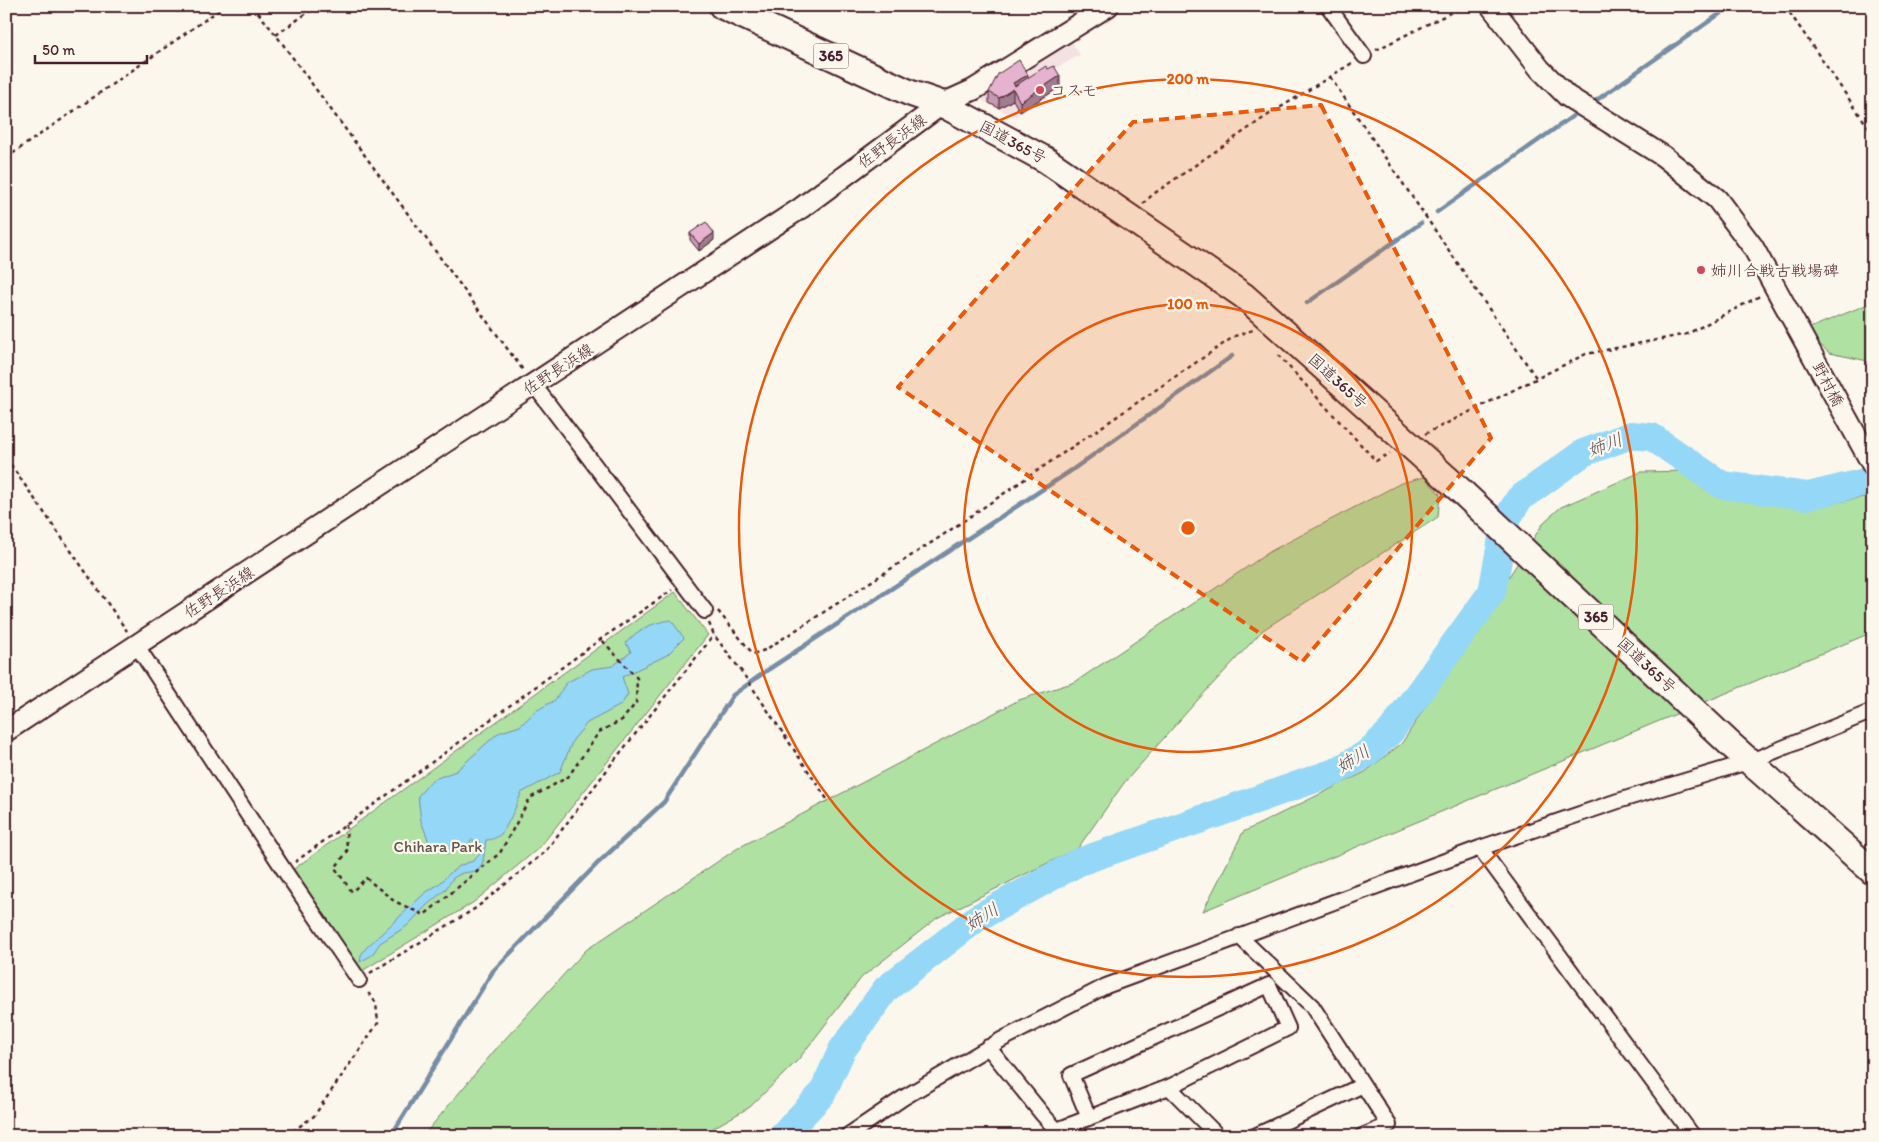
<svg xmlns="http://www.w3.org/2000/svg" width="1879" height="1142" viewBox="0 0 1879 1142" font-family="Itim,'Klee One',sans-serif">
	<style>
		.built { fill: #f4e2e3 }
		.green { fill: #aee1a2; stroke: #7c8066 }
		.water { fill: #95d7f7; stroke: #778da5 }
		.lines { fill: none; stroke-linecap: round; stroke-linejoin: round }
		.stream { stroke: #778da5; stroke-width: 4.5 }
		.river { stroke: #95d7f7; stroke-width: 28 }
		.street-casing { stroke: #4a1f2b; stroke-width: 18 }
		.secondary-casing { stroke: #4a1f2b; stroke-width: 24 }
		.highway-casing { stroke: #4a1f2b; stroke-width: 29 }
		.path { stroke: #4a1f2b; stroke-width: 2.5; stroke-dasharray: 4 4; stroke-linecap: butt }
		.street { stroke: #fbf7ec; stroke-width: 14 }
		.secondary { stroke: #fbf7ec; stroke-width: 20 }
		.highway { stroke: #fbf7ec; stroke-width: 25 }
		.wall { fill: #c599b2; stroke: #4a1f2b }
		.shaded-wall { fill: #a07d91; stroke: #4a1f2b }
		.building { fill: #e5b2cf; stroke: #4a1f2b }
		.marked { fill: #e8590c; fill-opacity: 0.2; stroke: #e8590c; stroke-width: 4; stroke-dasharray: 10 6; stroke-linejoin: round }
		.ring { fill: none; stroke: #e8590c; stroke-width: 2.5 }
		.poi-dot { fill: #d1495b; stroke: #fbf7ec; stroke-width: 2 }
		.labels { text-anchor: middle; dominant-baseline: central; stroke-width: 4.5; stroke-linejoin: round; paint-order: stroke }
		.shield { fill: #fbf7ec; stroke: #7f6065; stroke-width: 1 }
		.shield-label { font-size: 15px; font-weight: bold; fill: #4a1f2b }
		.poi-label { font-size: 16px; fill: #4a1f2b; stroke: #fbf7ec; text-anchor: start }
		.street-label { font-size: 16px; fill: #4a1f2b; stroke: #fbf7ec }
		.park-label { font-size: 16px; fill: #635049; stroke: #fbf7ec }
		.water-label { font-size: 18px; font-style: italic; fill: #5d4d5e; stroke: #fbf7ec }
		.centre { fill: #e8590c; stroke: #fbf7ec; stroke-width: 2.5 }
		.ring-label { font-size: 15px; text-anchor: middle; font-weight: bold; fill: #e8590c; stroke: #fbf7ec; stroke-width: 4.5; stroke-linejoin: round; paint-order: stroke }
	</style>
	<rect width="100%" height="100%" fill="#fbf7ec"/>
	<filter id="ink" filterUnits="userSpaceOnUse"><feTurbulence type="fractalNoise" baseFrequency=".02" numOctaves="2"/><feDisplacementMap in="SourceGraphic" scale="10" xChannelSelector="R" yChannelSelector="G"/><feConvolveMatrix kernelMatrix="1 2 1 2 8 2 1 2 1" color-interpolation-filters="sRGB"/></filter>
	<g filter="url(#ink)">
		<path class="built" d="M1070,39L1080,55L1053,70L1063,87L1014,117L975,97Z"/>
		<path class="green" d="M1873,302V362L1829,353L1805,330Z
			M1688,471L1729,497L1824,505L1873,495V632L1203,911L1243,832L1365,772L1402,743L1544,522L1561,507L1641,472Z
			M1424,477L1440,494L1438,517L1263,630L1195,703L1124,783L1078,848L937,918L862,977L798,1060L750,1107L699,1136H423L495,1050L586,950L738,848L1019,700L1075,682L1271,551L1401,483Z
			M675,592L708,635L540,847L474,902L362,971L291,871Z"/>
		<path class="water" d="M671,620L684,638L667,655L622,677L628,694L621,705L587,723L573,740L560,772L521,793C519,801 506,829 501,834C497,838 490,840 486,840L483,862L478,871L462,873L453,878L445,890L427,905L407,926L380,943L372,955L360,962L361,955L366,948L425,893L439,884L450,873L461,865L473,861L480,854L479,841L471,840L468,846L447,854L429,842L421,821L418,796L432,780L456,771L498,733L520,726L536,711L555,700L566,683L592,669L613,666L631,652L626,643C639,628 652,623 671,620Z"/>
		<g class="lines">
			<path class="stream" d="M1591,104L1731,6
				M1437,212L1580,111
				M1307,303L1421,223
				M391,1136L493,971L598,863L664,802L733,695L769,669L1072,470L1232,356"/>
			<path class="river" d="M782,1136L822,1094L842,1050L886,989L977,918L1079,862L1335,772L1366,754L1391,731L1492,592L1505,522L1519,499L1583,453L1631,435L1652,437L1722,485L1808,496L1873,480"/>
			<defs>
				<path id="street" d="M1328,6L1364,56
					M534,385L705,611
					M137,646L284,870L359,980
					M1480,848L1693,1136
					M1239,936L1312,1006L1389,1125L1362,1136
					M988,1047L1043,1115L1062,1136
					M1089,1118L1071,1075L1269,985L1288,1028L1169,1087
					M847,1136L903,1098L1001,1040L1106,986L1480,848L1618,801L1751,761L1873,711
					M1050,1136L1057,1130L1169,1087L1218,1136
					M1255,1136L1363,1085"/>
				<path id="secondary" d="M1491,6L1540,69L1567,96L1663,156L1717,199L1753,247L1873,466
					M6,731L801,208L942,104L973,90L1108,6"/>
				<path id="highway" d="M722,6L910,93L942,104L1046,160L1244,296L1461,491L1730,744L1873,872"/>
			</defs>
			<use href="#street" class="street-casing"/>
			<use href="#secondary" class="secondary-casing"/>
			<use href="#highway" class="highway-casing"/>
			<path class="path" d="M253,6L276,35L523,370
				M1785,6L1873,134
				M276,35L317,6
				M1376,50L1464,6
				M1330,77L1537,379
				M6,158L225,6
				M1143,204L1152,195L1265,117L1352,63
				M1278,355L1376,461L1390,453
				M1425,434L1586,354L1687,334L1760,296
				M6,458L127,631
				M718,611L753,654L765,650L937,539L1235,336L1253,330
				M709,623L714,635L742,672L829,802
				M346,825L347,852L335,868L352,892L366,878L394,901L424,915L500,853L530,798L568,777L599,732L622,720L636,703L637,678L601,639
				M295,862L601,639L672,590
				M370,973L476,908L545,852L613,762L714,635
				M286,1136L314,1116L378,1023L376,1003L366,990"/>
			<use href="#street" class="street"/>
			<use href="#secondary" class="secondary"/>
			<use href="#highway" class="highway"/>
		</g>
		<path class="wall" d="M1028,78L1060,87L1020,112L1013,100L999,108L989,103V92Z
			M690,233L714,240L699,251L690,240Z"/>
		<path class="shaded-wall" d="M1028,75V85L1015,93L1013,83Z
			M1060,76V87L1020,112V102Z
			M1013,89V100L999,108V98Z
			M714,233V240L699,251V244Z"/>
		<path class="building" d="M1019,60L1028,75L1013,83L1015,86L1046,66L1048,69L1054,66L1060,76L1020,102L1013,89L999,98L989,92L998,74Z
			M706,222L714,233L699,244L690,233Z"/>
	</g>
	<path class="marked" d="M1321,105L1491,438L1302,662L898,387L1133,122Z"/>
	<g class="ring">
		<circle cx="1188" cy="528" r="224"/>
		<circle cx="1188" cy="528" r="449"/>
	</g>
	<g class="poi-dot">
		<circle cx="1040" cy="90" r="5"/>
		<circle cx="1701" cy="270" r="5"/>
	</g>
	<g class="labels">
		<g class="shield">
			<rect x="813.5" y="43.5" width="35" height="25" rx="4"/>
			<rect x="1578.5" y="604.5" width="35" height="25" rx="4"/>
		</g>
		<g class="shield-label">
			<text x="831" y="56">365</text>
			<text x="1596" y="617">365</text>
		</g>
		<g class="poi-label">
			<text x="1050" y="90">コスモ</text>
			<text x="1711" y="270">姉川合戦古戦場碑</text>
		</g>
		<g class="street-label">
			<text transform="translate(892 141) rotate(-36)">佐野長浜線</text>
			<text transform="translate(1013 142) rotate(28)">国道365号</text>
			<text transform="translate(558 369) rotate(-33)">佐野長浜線</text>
			<text transform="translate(1338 381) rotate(42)">国道365号</text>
			<text transform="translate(1828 384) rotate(62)">野村橋</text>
			<text transform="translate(219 592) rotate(-33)">佐野長浜線</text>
			<text transform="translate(1647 665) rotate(43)">国道365号</text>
		</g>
		<g class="park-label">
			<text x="438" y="846">Chihara Park</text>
		</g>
		<g class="water-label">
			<text transform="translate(1605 445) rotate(-21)">姉川</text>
			<text transform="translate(1353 759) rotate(-32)">姉川</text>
			<text transform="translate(982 917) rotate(-32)">姉川</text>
		</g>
	</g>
	<circle cx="1188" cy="528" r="8" class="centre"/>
	<g class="ring-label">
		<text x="1188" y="84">200 m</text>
		<text x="1188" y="309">100 m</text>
	</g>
	<rect width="1879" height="1142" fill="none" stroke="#fbf7ec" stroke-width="25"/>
	<rect x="12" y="12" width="1854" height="1117" fill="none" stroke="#4a1f2b" stroke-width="2" filter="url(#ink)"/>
	<path d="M35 55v8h112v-8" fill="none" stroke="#4a1f2b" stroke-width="2.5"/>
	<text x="42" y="55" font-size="15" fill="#4a1f2b" stroke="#fbf7ec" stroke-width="4" paint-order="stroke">50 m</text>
</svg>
